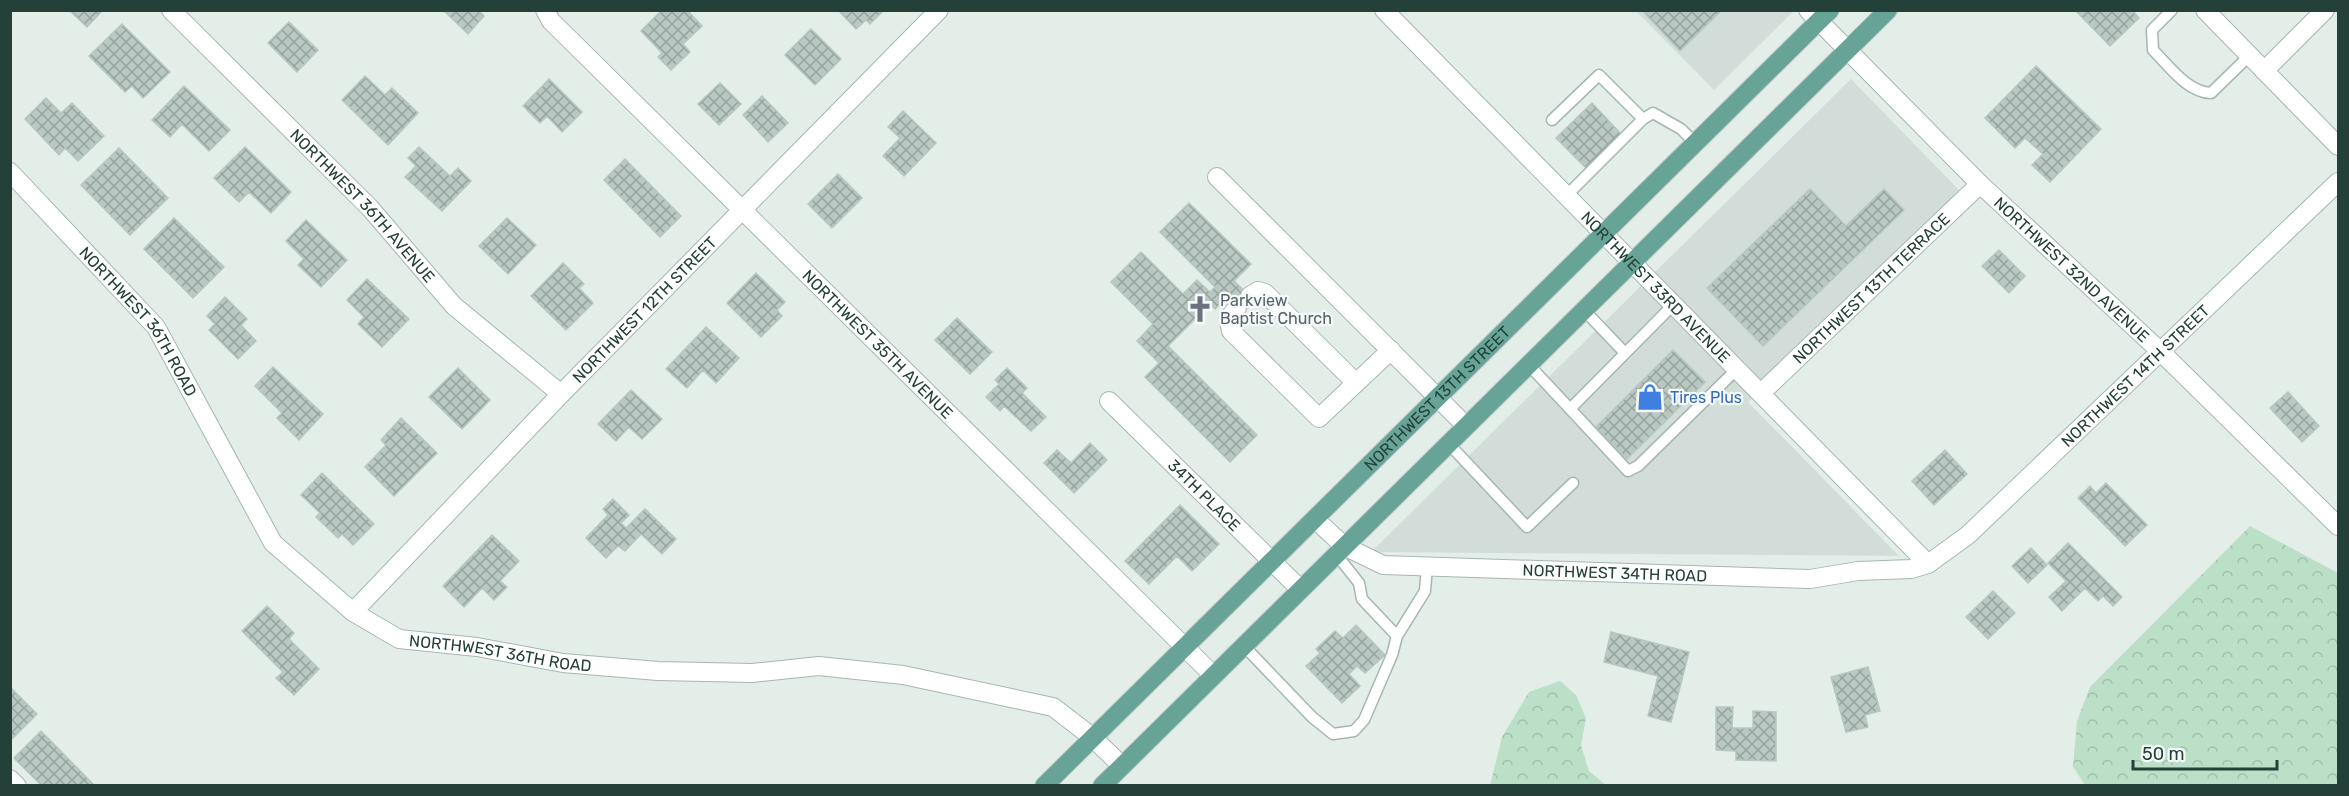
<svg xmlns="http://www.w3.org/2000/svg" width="2349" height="796" viewBox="0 0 2349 796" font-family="Rubik,sans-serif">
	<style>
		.built { fill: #d2ddd9 }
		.forest { fill: url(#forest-crowns) }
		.building { fill: url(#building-cross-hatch); stroke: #b6c7c1; stroke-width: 1.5 }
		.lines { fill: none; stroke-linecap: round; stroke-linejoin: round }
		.lane-casing { stroke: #a6b6b1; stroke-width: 13 }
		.street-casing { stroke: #a6b6b1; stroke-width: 20 }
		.primary-casing { stroke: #c1cac8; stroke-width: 20 }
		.lane { stroke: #fff; stroke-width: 10 }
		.street { stroke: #fff; stroke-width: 18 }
		.primary { stroke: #67a497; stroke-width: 18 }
		.labels { text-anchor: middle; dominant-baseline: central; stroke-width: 4.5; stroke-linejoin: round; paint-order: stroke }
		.street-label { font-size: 16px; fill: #234039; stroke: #f4faf7 }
		.worship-label { font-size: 16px; fill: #5b616d; stroke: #f4faf7; text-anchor: start }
		.shop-label { font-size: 16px; fill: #366cbe; stroke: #f4faf7; text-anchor: start }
	</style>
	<defs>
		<pattern id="forest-crowns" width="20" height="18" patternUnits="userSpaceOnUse" patternTransform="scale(1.5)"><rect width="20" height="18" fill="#bcdfc7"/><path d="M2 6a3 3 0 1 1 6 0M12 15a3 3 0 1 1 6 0" fill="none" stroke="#a1c0ac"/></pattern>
		<pattern id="building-cross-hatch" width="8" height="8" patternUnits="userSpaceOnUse" patternTransform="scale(1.5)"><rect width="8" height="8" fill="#b9c8c3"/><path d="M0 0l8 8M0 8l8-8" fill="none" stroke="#96a49f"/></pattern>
	</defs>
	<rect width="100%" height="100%" fill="#e4eee9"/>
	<path class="built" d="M1636,11H1794L1714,90Z
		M1851,79L1963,194L1748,402L1899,556L1371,552Z"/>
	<path class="forest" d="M2250,526L2338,573V785H2085L2073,767L2077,721L2090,687Z
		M1560,681L1576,695L1586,718L1581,745L1589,771L1606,785H1490L1502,737L1529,692Z"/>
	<path class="building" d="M69,10H103L87,27Z
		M443,10H478L484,16L468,34Z
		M662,10H687L702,26L683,44L690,52L671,70L658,57L662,53L641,31Z
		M838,10H884L870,24L866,20L856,29Z
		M1642,10H1722L1680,51Z
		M2075,10H2132L2139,18L2110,46Z
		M289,22L318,50L297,72L268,43Z
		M122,24L170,72L143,98L132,86L125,92L89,56Z
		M811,29L841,59L815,85L785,55Z
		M2036,66L2101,129L2050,182L2032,165L2043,154L2025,138L2015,148L1985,118Z
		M365,76L385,95L392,88L418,113L388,145L342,100Z
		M549,79L582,112L562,132L547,116L540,123L523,106Z
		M720,83L741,104L719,125L698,104Z
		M184,86L230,130L209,151L182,124L170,137L152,120Z
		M762,96L788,123L768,142L743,115Z
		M46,98L61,113L72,103L104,136L78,161L65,148L59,155L25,119Z
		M1592,103L1621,134L1586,168L1556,138Z
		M903,111L936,143L904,176L883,156L900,138L888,127Z
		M245,147L291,192L271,213L249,192L239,202L214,178Z
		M419,147L450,176L458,168L471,181L442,211L405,177L416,166L408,158Z
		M119,148L168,198L130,235L81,185Z
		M625,159L681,216L660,237L604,180Z
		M838,174L862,198L832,228L808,204Z
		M1810,189L1846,226L1884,189L1904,210L1763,346L1707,288Z
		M1189,203L1251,264L1234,281L1255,301L1242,313L1227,298L1215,309L1210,304L1168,346L1257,435L1230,462L1145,377L1159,363L1137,341L1153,324L1111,282L1141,252L1183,294L1197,280L1210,292L1215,287L1160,232Z
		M174,218L224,267L193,298L144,249Z
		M507,218L536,245L508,274L479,246Z
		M306,220L347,260L321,287L298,265L304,259L286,241Z
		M1999,250L2025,276L2009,293L1982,266Z
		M563,263L584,284L579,288L593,303L566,330L531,296Z
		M756,273L785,302L777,310L782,316L761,337L727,303Z
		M367,279L409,319L382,347L358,324L364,317L347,300Z
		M225,297L247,319L241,325L256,341L238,359L209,330L215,324L207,316Z
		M957,318L992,352L970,374L935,340Z
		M706,327L739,358L716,383L703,370L687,388L666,369Z
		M1673,350L1705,382L1627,459L1596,427Z
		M273,367L323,414L299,440L277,418L282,413L255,386Z
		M458,368L490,400L462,429L429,397Z
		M1007,368L1027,388L1022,393L1046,417L1031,431L1004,406L1000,411L986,397L999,384L995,380Z
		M631,390L662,419L642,439L629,427L616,441L598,424Z
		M2288,392L2319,426L2302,442L2270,408Z
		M401,418L437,453L394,496L365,467L386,445L381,440Z
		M1090,443L1107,460L1074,493L1044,463L1057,450L1071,463Z
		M1945,450L1967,474L1934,505L1912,481Z
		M322,473L374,524L353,545L342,534L338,538L316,517L320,513L301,495Z
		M2106,483L2147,525L2125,546L2078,498L2090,486L2096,493Z
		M613,499L629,515L621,523L626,528L645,509L676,539L662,554L641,534L625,551L618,546L606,558L586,538L608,515L603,509Z
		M1180,505L1219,544L1192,571L1177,556L1149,584L1125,561Z
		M492,535L519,561L500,581L507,587L494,600L482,588L464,607L443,586Z
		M2068,543L2122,597L2113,606L2103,596L2098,601L2085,588L2062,611L2049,597L2066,581L2048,563Z
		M2031,548L2047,565L2028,583L2012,566Z
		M1993,591L2015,613L1988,639L1966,617Z
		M267,606L294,633L289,639L319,669L294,695L276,678L283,672L242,631Z
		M1356,625L1385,655L1365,673L1357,666L1349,674L1360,686L1342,703L1306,666L1320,653L1316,649L1335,631L1343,638Z
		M1611,632L1689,652L1671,722L1648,716L1658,676L1604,662Z
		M1868,667L1880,711L1865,715L1868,727L1846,732L1831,677Z
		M10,687L37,714L10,741Z
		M1716,707H1733L1732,728H1753V711L1776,712V761L1736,760V751L1716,750Z
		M41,731L95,786H42L14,758Z"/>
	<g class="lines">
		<defs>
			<path id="lane" d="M2172,10L2152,30L2153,50C2169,66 2187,92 2211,93L2250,55
				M1552,120L1599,75L1643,119
				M1567,195L1643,119L1653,113L1681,129L1695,143
				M1583,309L1625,353
				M1528,364L1628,471L1638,466L1737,369
				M1570,409L1674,304
				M1448,443L1527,527L1573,483
				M1336,554L1359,583L1362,599L1397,636
				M1243,645L1312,717L1333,734L1354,731L1364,720L1392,655L1397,636L1425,591L1427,566"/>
			<g id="street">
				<path id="s1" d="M171,10L370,208L454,306L561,394"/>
				<path id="s2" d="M545,10L551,21L1213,675"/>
				<path id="s3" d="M1384,10L1928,564"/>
				<path id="s4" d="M1808,10L1980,184L2161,352L2338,526"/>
				<path d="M2205,10L2338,146"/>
				<path d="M2264,71L2325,10"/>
				<path id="s5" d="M10,172L156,327L273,543L353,612L399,639L477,647L563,663L658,671L752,673L819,666L903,675L1053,707L1092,737L1122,766"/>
				<path d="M1217,177L1466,426"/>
				<path d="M1250,296L1258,291L1265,293L1356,383"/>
				<path d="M1237,308C1229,316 1228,320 1231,331L1319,418L1391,350"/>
				<path id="s6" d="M1761,393L1980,184"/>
				<path id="s7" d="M1109,401L1300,589"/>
				<path id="s8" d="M1315,519L1344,546L1383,565L1810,579L1858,571L1911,569L1928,564L1968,535L2338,182"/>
				<path id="s9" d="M353,612L561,394L939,10"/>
				<path d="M10,779L17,786"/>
			</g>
			<g id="primary">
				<path id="s10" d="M1044,786L1830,10"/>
				<path d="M1102,786L1888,10"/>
			</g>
		</defs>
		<use href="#lane" class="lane-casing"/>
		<use href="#street" class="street-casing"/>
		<use href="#primary" class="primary-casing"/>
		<use href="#lane" class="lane"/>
		<use href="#street" class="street"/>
		<use href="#primary" class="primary"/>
	</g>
	<defs>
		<symbol id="church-bare" viewBox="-9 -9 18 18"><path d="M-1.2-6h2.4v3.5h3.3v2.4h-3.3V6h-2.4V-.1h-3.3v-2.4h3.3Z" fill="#6b7280" stroke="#f4faf7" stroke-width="2.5" paint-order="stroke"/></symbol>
		<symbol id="shop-bare" viewBox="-9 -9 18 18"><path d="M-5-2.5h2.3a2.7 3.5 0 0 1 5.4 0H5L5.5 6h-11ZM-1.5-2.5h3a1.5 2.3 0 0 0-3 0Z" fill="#3f7fe0" stroke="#f4faf7" stroke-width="2.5" paint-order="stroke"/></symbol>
	</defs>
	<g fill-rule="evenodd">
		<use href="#church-bare" x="1181" y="290" width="38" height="38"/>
		<use href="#shop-bare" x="1631" y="378" width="38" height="38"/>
	</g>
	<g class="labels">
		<g class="street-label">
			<text stroke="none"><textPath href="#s1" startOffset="274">NORTHWEST 36TH AVENUE</textPath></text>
			<text stroke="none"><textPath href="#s4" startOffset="370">NORTHWEST 32ND AVENUE</textPath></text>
			<text stroke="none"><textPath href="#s3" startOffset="388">NORTHWEST 33RD AVENUE</textPath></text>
			<text stroke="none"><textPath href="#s6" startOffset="152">NORTHWEST 13TH TERRACE</textPath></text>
			<text stroke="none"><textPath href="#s9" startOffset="420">NORTHWEST 12TH STREET</textPath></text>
			<text stroke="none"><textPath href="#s5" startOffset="198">NORTHWEST 36TH ROAD</textPath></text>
			<text stroke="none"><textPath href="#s2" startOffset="472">NORTHWEST 35TH AVENUE</textPath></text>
			<text stroke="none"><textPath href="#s8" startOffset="910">NORTHWEST 14TH STREET</textPath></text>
			<text stroke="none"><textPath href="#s10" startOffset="552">NORTHWEST 13TH STREET</textPath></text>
			<text stroke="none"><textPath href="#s7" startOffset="134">34TH PLACE</textPath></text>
			<text stroke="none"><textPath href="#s8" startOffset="315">NORTHWEST 34TH ROAD</textPath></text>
			<text stroke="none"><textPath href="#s5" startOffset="720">NORTHWEST 36TH ROAD</textPath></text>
		</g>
		<g class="worship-label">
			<text x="1220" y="300">Parkview<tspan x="1220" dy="18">Baptist Church</tspan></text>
		</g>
		<g class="shop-label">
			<text x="1670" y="397">Tires Plus</text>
		</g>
	</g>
	<rect width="2349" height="796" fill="none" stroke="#234039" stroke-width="24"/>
	<path d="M2133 760v9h144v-9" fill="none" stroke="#234039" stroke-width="3"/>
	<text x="2142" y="760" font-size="18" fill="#234039" stroke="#f4faf7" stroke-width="4.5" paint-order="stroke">50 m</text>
</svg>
